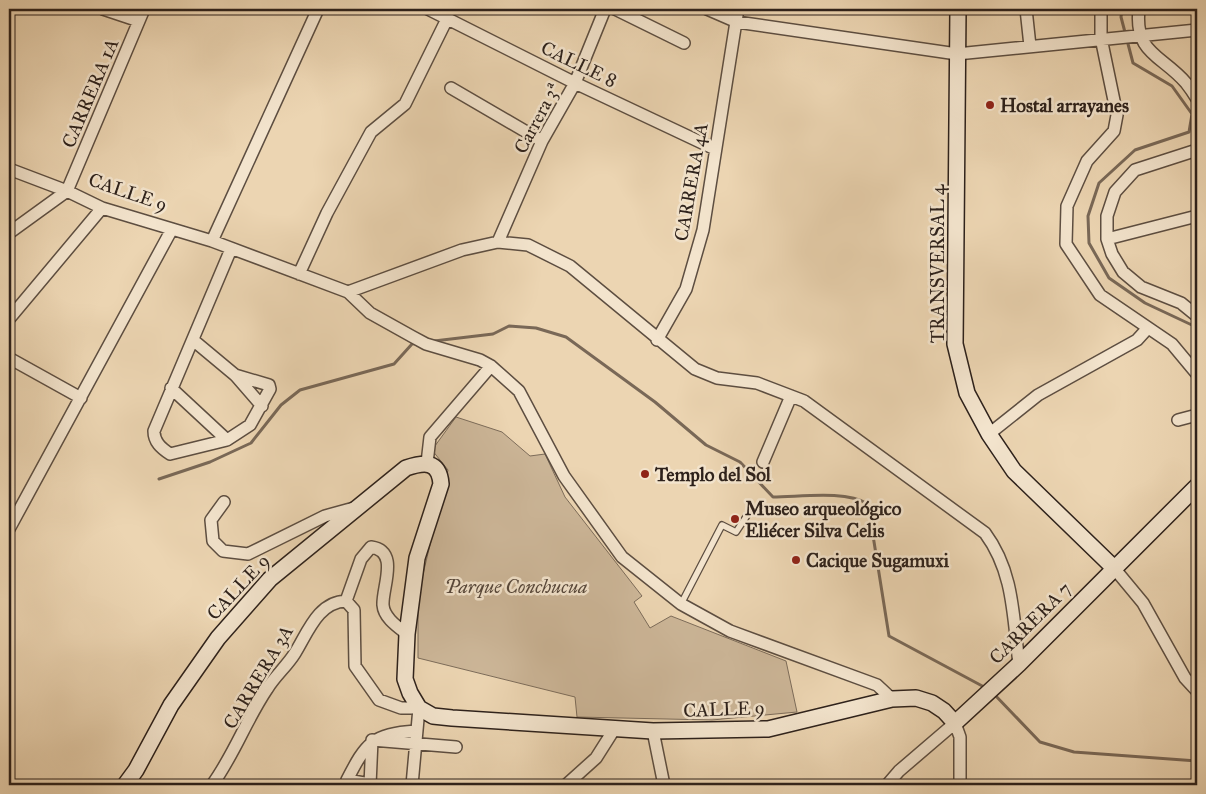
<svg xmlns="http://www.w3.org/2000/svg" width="1206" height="794" viewBox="0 0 1206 794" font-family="'IM FELL Great Primer',serif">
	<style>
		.green { fill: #ccb698; stroke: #7c6c5a }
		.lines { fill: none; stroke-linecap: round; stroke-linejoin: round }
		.stream { stroke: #796857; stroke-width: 3 }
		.lane-casing { stroke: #5d4e41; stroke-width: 8 }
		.street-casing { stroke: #5d4e41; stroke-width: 14 }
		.secondary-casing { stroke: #2d211b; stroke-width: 18 }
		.lane { stroke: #f3e4cd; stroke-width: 5.5 }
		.street { stroke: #f3e4cd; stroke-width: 11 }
		.secondary { stroke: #f3e4cd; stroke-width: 15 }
		.poi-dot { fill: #8f2418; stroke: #f3e4cd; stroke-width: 2 }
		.labels { text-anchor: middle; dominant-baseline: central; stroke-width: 5; stroke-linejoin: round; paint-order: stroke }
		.street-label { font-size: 19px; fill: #2d211b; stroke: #f3e4cd }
		.poi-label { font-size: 19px; font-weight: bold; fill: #2d211b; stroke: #f3e4cd; text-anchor: start }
		.park-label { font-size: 19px; font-style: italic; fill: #55463a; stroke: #f3e4cd }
	</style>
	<rect width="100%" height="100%" fill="#ecd5b2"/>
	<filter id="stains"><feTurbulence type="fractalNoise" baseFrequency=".004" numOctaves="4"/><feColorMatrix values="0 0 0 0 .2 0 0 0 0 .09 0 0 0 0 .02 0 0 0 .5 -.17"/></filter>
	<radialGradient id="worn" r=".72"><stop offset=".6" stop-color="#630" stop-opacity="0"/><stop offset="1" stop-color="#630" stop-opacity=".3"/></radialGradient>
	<path class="green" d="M456,417L502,432L530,456L545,454L565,497L642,596L634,602L650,628L671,616L786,661L797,712L712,720L577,717L575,697L418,658V595L448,470L432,450Z"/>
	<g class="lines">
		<path class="stream" d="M1122,9L1121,17L1133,63L1172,86L1192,114L1189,132L1135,150L1099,183L1088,216L1089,243L1109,278L1145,303L1194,326L1197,332
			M434,341L493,334L509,326L536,328L566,337L655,402L706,445L740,462L773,497C800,497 845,490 868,504L889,636L986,688
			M159,479L210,462L251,443L281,405L300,390L394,364L412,344L418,343
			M993,693L1040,742L1074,752L1197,761"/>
		<defs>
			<path id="lane" d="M681,604L722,525L736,532L750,511"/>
			<path id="street" d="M103,9L139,21
				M428,9L575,83L715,149
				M615,9L684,43
				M707,9L737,22L957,54L1197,30
				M1026,9L1030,46
				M1101,9V38L1117,115L1114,131L1087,161L1067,206L1066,244L1100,295L1172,344L1197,374
				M1139,9C1134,54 1162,55 1186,83C1190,88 1194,94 1197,99
				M451,88L542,141
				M1197,150L1135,170L1115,192L1107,216V239L1112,254L1123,272L1141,287L1181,303L1197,316
				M9,169L67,191L102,208L212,241L348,292L370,313L413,337L426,344L480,360L491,366L519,391L564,476L622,557L681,604L730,631L877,685L892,699
				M67,191L144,9
				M9,233L67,191
				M1107,239L1197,216
				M212,241L318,9
				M498,242L542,141L575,83L605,9
				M231,249L154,431C154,442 161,448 170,454L227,440L250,425L270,389L269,385L235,375
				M299,274L327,213L371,132L405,104L447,19
				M348,292L462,250L498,242L528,245L570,266L695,369L717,378L757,383L804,401L985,533C1014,572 1013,617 1019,664
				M9,319L102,208
				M193,340L235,375L262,406
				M657,340L686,289L703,230L738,9
				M9,358L81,398
				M171,388L227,440
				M1178,420L1197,415
				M989,434L1038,395L1137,340L1147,329
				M763,462L791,396
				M427,463L430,437L491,366
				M224,502L211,520L213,541L223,551L248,554L325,516L354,508
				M9,529L172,229
				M1114,568L1143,603L1185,678L1197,691
				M346,601L354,610L355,666L379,700L401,708H419L412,785
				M346,601L361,559L371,547C400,551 382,587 383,605C384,618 398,627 407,634
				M653,731L664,785
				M370,784L347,780C366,743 372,734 416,731
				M212,785C234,755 246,720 267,689C275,676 287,666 295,653C308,632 318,602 346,601
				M370,785L372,740L456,747
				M566,785L596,758L615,728
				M887,785L899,771L955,723L960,737V782L964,785"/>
			<path id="secondary" d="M958,9L955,344L967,393L989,434L1014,471L1114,568
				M125,785L136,770L171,705L218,638L270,579L406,468C424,462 439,460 441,484L417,558L407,634L405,679L410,693L419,708L433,716L452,718L653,731L768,729L892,699L916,698L932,703L944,711L955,723L1019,664L1197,486"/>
		</defs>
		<use href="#lane" class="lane-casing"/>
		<use href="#street" class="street-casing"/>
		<use href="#secondary" class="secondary-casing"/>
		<use href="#lane" class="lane"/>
		<use href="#street" class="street"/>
		<use href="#secondary" class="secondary"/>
	</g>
	<g class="poi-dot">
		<circle cx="990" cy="105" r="5"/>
		<circle cx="645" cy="474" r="5"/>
		<circle cx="735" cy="519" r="5"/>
		<circle cx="796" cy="560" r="5"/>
	</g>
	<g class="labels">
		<g class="street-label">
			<text transform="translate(579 64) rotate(26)">CALLE 8</text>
			<text transform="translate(90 93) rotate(-67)">CARRERA 1A</text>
			<text transform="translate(537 118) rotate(-62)">Carrera 3ª</text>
			<text transform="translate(691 182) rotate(-80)">CARRERA 4A</text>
			<text transform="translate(128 192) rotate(19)">CALLE 9</text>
			<text transform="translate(937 264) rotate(-90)">TRANSVERSAL 4</text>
			<text transform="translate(238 587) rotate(-47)">CALLE 9</text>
			<text transform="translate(1030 623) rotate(-45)">CARRERA 7</text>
			<text transform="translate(258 677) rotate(-59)">CARRERA 3A</text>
			<text transform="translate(724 709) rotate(-2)">CALLE 9</text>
		</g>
		<g class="poi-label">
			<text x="1000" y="105">Hostal arrayanes</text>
			<text x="655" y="474">Templo del Sol</text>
			<text x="745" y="508">Museo arqueológico<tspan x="745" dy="22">Eliécer Silva Celis</tspan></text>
			<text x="806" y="560">Cacique Sugamuxi</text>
		</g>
		<g class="park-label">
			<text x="516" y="586">Parque Conchucua</text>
		</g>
	</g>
	<rect width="1206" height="794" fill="none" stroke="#ecd5b2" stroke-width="30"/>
	<rect x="10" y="10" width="1186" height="774" fill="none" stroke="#2d211b" stroke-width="2.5"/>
	<rect x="15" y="15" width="1176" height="764" fill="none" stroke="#2d211b"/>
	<rect width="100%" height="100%" filter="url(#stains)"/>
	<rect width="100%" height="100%" fill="url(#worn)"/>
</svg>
